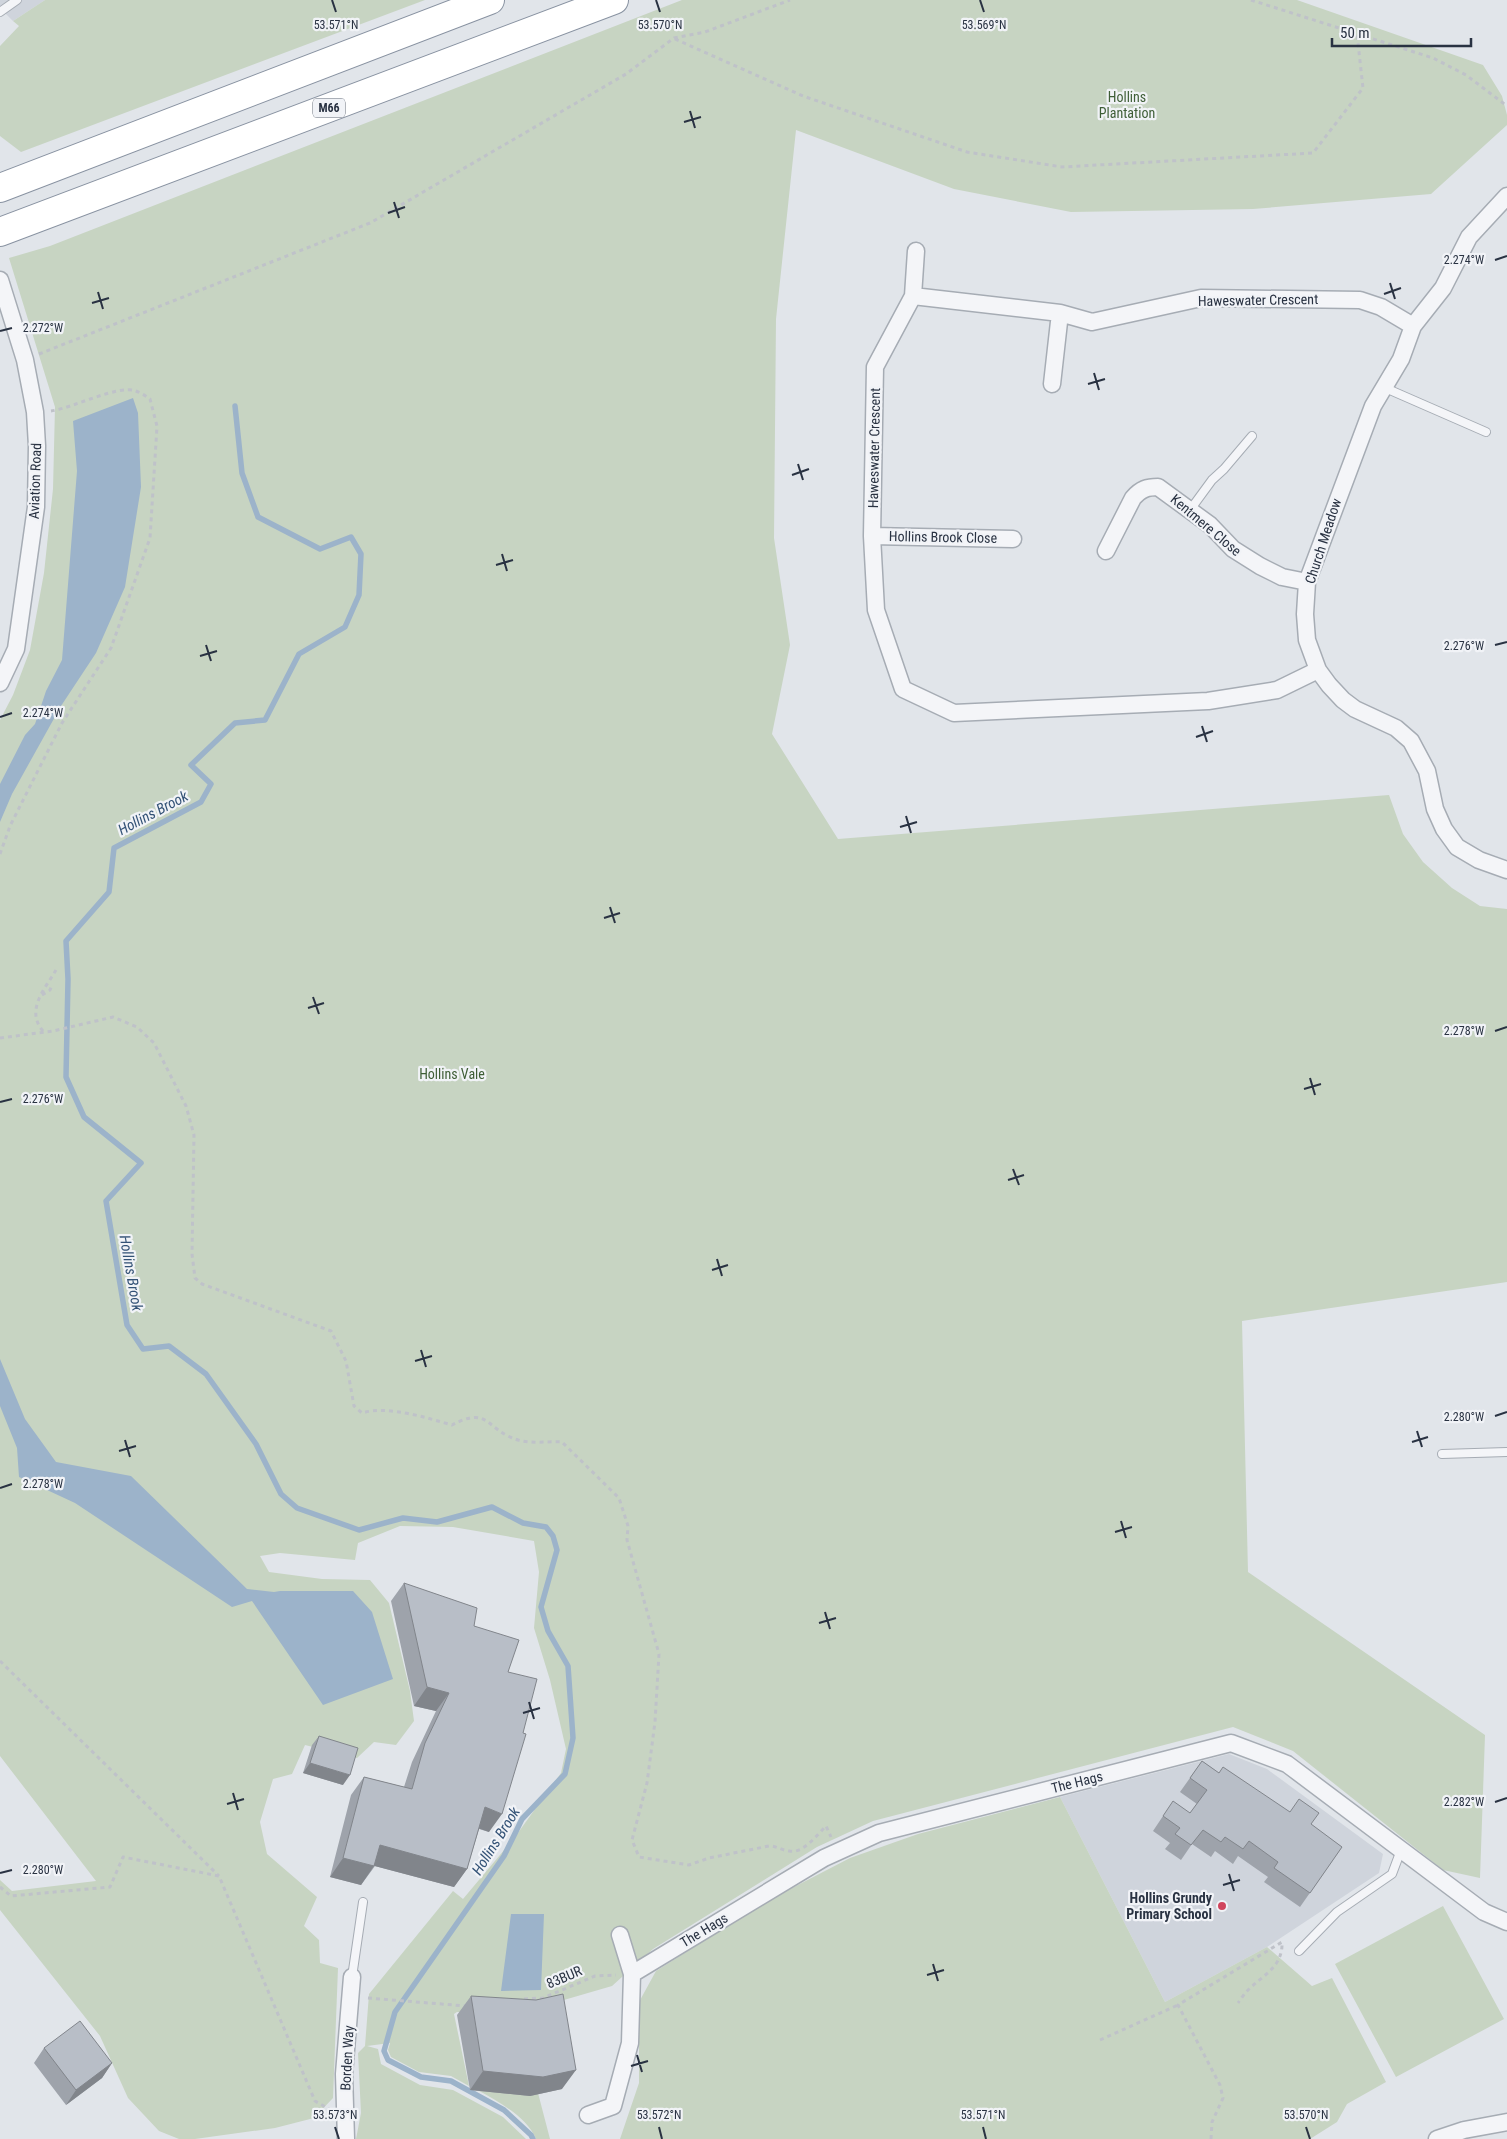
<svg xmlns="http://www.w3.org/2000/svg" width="1507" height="2139" viewBox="0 0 1507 2139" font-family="'Roboto Condensed',sans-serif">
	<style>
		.built { fill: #cfd4dc }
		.green { fill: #c7d4c2 }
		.water { fill: #9cb3ca }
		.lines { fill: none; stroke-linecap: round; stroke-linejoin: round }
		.stream { stroke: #9cb3ca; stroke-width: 5.5 }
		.service-casing { stroke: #a6acb4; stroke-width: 10 }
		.minor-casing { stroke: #a6acb4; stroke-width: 19 }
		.motorway-casing { stroke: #8892a1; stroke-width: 30 }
		.path { stroke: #bfc2c9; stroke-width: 3; stroke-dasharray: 4 4; stroke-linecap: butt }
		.service { stroke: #f4f5f8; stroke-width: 8 }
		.minor { stroke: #f4f5f8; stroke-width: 16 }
		.motorway { stroke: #fff; stroke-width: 28 }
		.wall { fill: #9ea3ab }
		.shaded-wall { fill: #81858b }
		.building { fill: #b8bec7; stroke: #81858b }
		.ticks { fill: none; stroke: #293242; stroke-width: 2 }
		.poi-dot { fill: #d0455d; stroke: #f1f3f7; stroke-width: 2 }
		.labels { text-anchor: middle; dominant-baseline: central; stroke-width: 4.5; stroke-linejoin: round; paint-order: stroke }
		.shield { fill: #f1f3f7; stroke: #656c78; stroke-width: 1 }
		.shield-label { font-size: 12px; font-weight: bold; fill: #293242 }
		.park-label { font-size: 14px; fill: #3e5e36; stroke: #f1f3f7 }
		.street-label { font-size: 14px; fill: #293242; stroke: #f1f3f7 }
		.poi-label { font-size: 14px; font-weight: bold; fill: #293242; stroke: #f1f3f7; text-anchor: end }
		.water-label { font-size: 15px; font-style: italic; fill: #335276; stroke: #f1f3f7 }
		.ticks-label { font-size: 12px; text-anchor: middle; fill: #293242; stroke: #f1f3f7; stroke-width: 4.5; stroke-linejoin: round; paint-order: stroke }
	</style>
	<rect width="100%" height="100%" fill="#e1e5ea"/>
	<path class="built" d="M0,0H45L13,21L0,8Z
		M1229,1754L1267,1769L1383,1854L1379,1873L1267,1947L1165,2002L1060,1797Z"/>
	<path class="green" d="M45,0H425L21,152L0,136V46L19,26L13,21Z
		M682,0H1297L1483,65L1502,96L1507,115V125L1431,194L1253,209L1071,212L954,189L796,130L776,319L774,538L790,645L772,734L838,839L1389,795L1403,834L1423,862L1452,888L1480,906L1507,909V1282L1242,1321L1248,1572L1485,1735L1480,1878L1443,1870L1293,1751L1233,1727L873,1821L817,1847L653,1949L612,1986L526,2011L457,2012L454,2014L469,2086L451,2076L419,2072L391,2057L388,2050L390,2043L367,2046L378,2049L381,2064L420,2085L453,2090L503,2117L526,2139H356L361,2113L358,2053L365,2046L369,1994L453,1891L463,1899L515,1837L561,1773L566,1749L550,1680L534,1628L539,1572L534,1541L453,1527L400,1526L358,1543L355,1560L280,1553L260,1556L269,1572L322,1579L370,1580L389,1603L410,1691L414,1721L396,1745L374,1742L357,1758L305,1745L292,1774L273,1779L260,1822L267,1854L317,1897L304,1926L319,1940L320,1963L338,1968L333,2098L314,2118L275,2128L195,2139H179L159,2131L128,2098L100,2036L0,1910V1880L12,1891L96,1881L0,1756V720L13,695L30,650L44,573L53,489L55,407L9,258L50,246Z
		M1060,1797L1165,2002L1267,1947L1312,1986L1332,1978L1386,2082L1347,2104L1337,2122L1310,2139H620L639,2083V2002L656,1971L767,1901L850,1858L918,1834Z
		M1443,1906L1504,2019L1396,2077L1335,1964Z
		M479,2091L538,2093L550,2139H536C528,2118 498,2101 479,2091Z"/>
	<path class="water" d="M133,398L138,413L141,487L125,587L96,653L61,706L12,794L0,822V784L25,735L35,724L46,691L62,660L77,471L73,421Z
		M0,1359L25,1419L56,1462L131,1476L247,1589L274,1592L280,1591H353L372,1612L393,1679L323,1705L252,1601L232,1607L75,1503L19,1477L17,1448L0,1406Z
		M511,1914H544L541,1990L501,1991Z"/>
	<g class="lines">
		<path class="stream" d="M235,406L242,473L258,517L320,549L351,537L361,554L359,595L345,627L299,654L265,720L235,723L191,765L211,784L201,802L114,848L109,892L66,941L68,979L66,1077L84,1117L141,1163L106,1201L127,1325L143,1349L169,1346L206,1374L256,1444L281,1494L297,1508L359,1530L403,1518L437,1522L492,1507L523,1523L546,1527L553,1536L557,1550L541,1607L548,1631L568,1666L573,1738L565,1774L522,1819L504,1856L395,2012L384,2051L388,2060L421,2077L451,2081L504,2110L531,2135L533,2139"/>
		<defs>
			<path id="service" d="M0,12L17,0
				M1383,387L1486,432
				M1190,510L1212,480L1224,469L1252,436
				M1442,1454L1507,1452
				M1299,1951L1337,1912L1392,1874L1401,1850
				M352,1977L363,1902"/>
			<path id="minor" d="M1507,196L1469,237L1443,288L1413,326L1401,359L1373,406L1307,582L1305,614L1307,640L1318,670L1329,685L1343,700L1355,709L1396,728L1411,741L1427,771L1435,809L1444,829L1457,847L1479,860L1507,870
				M916,251L913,296L875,367L872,536L876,610L903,689L954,713L1208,701L1277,690L1318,670
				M0,280L25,360L35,412L37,446L36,507L16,649L0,683
				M913,296L1060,313L1092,322L1201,298L1360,300L1381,307L1413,326
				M1052,384L1060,313
				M872,536L1013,539
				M1106,551L1133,498C1141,489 1147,487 1158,487L1210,525L1233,549L1260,566L1282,577L1307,582
				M632,1974L824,1858L879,1833L1231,1743L1287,1764L1484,1912L1507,1922
				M588,2115L613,2106L630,2043L632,1974L620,1935
				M346,2139L344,2074L352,1977
				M1437,2139L1464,2130L1507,2122"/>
			<path id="motorway" d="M0,188L490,0
				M0,232L614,0"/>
		</defs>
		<use href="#service" class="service-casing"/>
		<use href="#minor" class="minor-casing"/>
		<use href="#motorway" class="motorway-casing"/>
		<path class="path" d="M1251,0L1433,58L1466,75L1507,106
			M675,39L803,96L967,152L1062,167L1313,153L1363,88L1357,34
			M39,354L370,223L626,74L674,38L705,32L790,0
			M0,854L10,826L62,723L111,648L150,538L157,426L150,399C146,396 141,393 136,391C119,384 73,408 51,411
			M42,995L50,990L52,985
			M43,1031C25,1010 45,989 56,970
			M0,1038L53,1031L113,1017L137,1027L154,1043L186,1106L194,1135L192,1254L195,1278L202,1284L331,1331L346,1361L354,1406L362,1413C388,1405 427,1418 452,1425C490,1405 485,1430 518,1440C531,1444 548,1441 562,1442L619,1498L628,1526L627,1540L659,1654L655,1722L647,1783L632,1840L639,1857L689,1865L709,1858L769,1846C777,1846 781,1850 789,1851C803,1854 816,1836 826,1826L831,1837
			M0,1661L219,1876
			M0,1887L11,1896L110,1887L123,1857L219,1876L315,2101L329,2109
			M368,1998L466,2006
			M524,1999L543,1998L595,1976L616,1975
			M1100,2040L1178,2005
			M1211,2139L1212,2122L1223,2098L1220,2085L1178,2005L1282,1942C1283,1967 1263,1975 1247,1991C1244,1994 1241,1999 1238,2003"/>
		<use href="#service" class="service"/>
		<use href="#minor" class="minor"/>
		<use href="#motorway" class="motorway"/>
	</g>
	<path class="wall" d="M404,1583L474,1626L508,1672L489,1832L479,1829L467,1869L454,1887L375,1866L361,1885L330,1877L351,1795L364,1777L404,1787L412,1762L436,1711L414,1706L391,1601Z
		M319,1736L343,1785L303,1773L312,1745Z
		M1202,1761L1219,1773L1311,1825L1342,1847L1300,1907L1264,1882L1268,1877L1238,1856L1233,1864L1215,1851L1211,1857L1192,1844L1181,1860L1165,1849L1170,1843L1153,1831L1163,1816L1190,1813L1197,1804L1180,1792Z
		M471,1996L562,2089L530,2096L470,2090L457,2015Z
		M44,2048L112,2063L102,2078L66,2105L34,2063Z"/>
	<path class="shaded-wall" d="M427,1687L449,1693L436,1711L414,1706Z
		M310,1763L350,1775L343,1785L303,1773Z
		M485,1807L502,1814L489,1832L472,1826Z
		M380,1845L467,1869L454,1887L367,1864Z
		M343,1858L374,1866L361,1885L330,1877Z
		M112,2063L102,2078L66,2105L76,2090Z
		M576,2070L562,2089L530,2096L470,2090L483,2071Z"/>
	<path class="building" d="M404,1583L477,1608L474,1626L519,1640L508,1672L537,1679L523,1733L526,1734L502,1814L485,1807L467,1869L380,1845L374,1866L343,1858L364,1777L412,1789L425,1743L449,1693L427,1687Z
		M319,1736L358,1748L350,1775L310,1763Z
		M1202,1761L1219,1773L1223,1767L1290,1812L1299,1799L1319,1813L1311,1824L1342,1847L1310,1893L1274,1868L1278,1862L1249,1841L1243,1849L1225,1837L1221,1842L1203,1830L1191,1845L1175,1834L1180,1828L1163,1816L1173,1801L1190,1813L1207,1790L1190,1778Z
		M563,1994L576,2070L543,2077L483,2071L471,1996L536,2000Z
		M80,2021L112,2063L76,2090L44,2048Z"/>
	<path class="ticks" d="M332,0L336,12M656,0L660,12M980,0L984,12M690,111L695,128M684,122L701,117M394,202L399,218M388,213L405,207M1495,260L1507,256M1390,283L1395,299M98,292L103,309M1384,294L1401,288M92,303L109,298M0,331L12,328M1094,373L1099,390M1088,384L1105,379M798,464L803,480M792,475L809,469M502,554L507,571M496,565L513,560M206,645L211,661M1495,645L1507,642M200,656L217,651M0,717L12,713M1202,726L1207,742M1196,737L1213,731M906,816L911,833M900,827L917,822M610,907L615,923M604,918L620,913M313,997L319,1014M308,1008L324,1003M1495,1031L1507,1027M1310,1078L1315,1095M1304,1089L1321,1084M0,1102L12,1099M1013,1169L1019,1185M1008,1180L1024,1175M717,1259L722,1276M712,1270L728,1265M421,1350L426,1367M415,1361L432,1356M1495,1416L1507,1412M1417,1431L1422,1447M125,1440L130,1457M1412,1442L1428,1437M119,1451L136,1446M0,1488L12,1484M1121,1521L1126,1538M1115,1532L1132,1527M825,1612L830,1629M819,1623L836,1618M529,1702L534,1719M523,1713L540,1708M233,1793L238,1810M1495,1802L1507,1798M227,1804L244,1799M0,1873L12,1870M1229,1874L1234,1891M1223,1885L1240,1880M933,1964L938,1981M927,1975L944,1970M637,2055L642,2072M631,2066L648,2061M335,2127L339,2139M659,2127L662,2139M983,2127L986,2139M1306,2127L1310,2139"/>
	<circle class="poi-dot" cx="1222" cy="1906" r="5"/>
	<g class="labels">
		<rect class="shield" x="313" y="98.5" width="32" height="19" rx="4"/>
		<g class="shield-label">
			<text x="329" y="108">M66</text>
		</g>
		<g class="park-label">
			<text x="1127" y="97">Hollins<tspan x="1127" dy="16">Plantation</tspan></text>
			<text x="452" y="1074">Hollins Vale</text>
		</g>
		<g class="street-label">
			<text transform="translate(1258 300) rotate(-1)">Haweswater Crescent</text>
			<text transform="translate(874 448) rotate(-89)">Haweswater Crescent</text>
			<text transform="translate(35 481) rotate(-88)">Aviation Road</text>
			<text transform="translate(1206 525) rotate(40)">Kentmere Close</text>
			<text transform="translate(943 537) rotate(1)">Hollins Brook Close</text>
			<text transform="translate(1323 541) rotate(-72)">Church Meadow</text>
			<text transform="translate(1077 1782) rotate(-14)">The Hags</text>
			<text transform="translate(704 1930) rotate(-31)">The Hags</text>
			<text transform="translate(564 1977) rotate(-23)">83BUR</text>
			<text transform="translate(347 2058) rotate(-87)">Borden Way</text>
		</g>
		<g class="poi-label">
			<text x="1212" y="1898">Hollins Grundy<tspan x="1212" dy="16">Primary School</tspan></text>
		</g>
		<g class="water-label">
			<text transform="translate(153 813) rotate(-28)">Hollins Brook</text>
			<text transform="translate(131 1273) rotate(80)">Hollins Brook</text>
			<text transform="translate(496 1841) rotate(-58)">Hollins Brook</text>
		</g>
	</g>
	<g class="ticks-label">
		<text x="336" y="29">53.571°N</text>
		<text x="660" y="29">53.570°N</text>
		<text x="984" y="29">53.569°N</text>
		<text x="1464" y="264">2.274°W</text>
		<text x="43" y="332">2.272°W</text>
		<text x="1464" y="650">2.276°W</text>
		<text x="43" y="717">2.274°W</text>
		<text x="1464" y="1035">2.278°W</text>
		<text x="43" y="1103">2.276°W</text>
		<text x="1464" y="1421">2.280°W</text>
		<text x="43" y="1488">2.278°W</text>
		<text x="1464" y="1806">2.282°W</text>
		<text x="43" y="1874">2.280°W</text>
		<text x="335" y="2119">53.573°N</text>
		<text x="659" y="2119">53.572°N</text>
		<text x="983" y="2119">53.571°N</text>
		<text x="1306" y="2119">53.570°N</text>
	</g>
	<path d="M1332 38v8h139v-8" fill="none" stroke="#293242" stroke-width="2.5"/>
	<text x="1340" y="38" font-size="15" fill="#293242" stroke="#f1f3f7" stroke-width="4" paint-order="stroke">50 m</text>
</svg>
